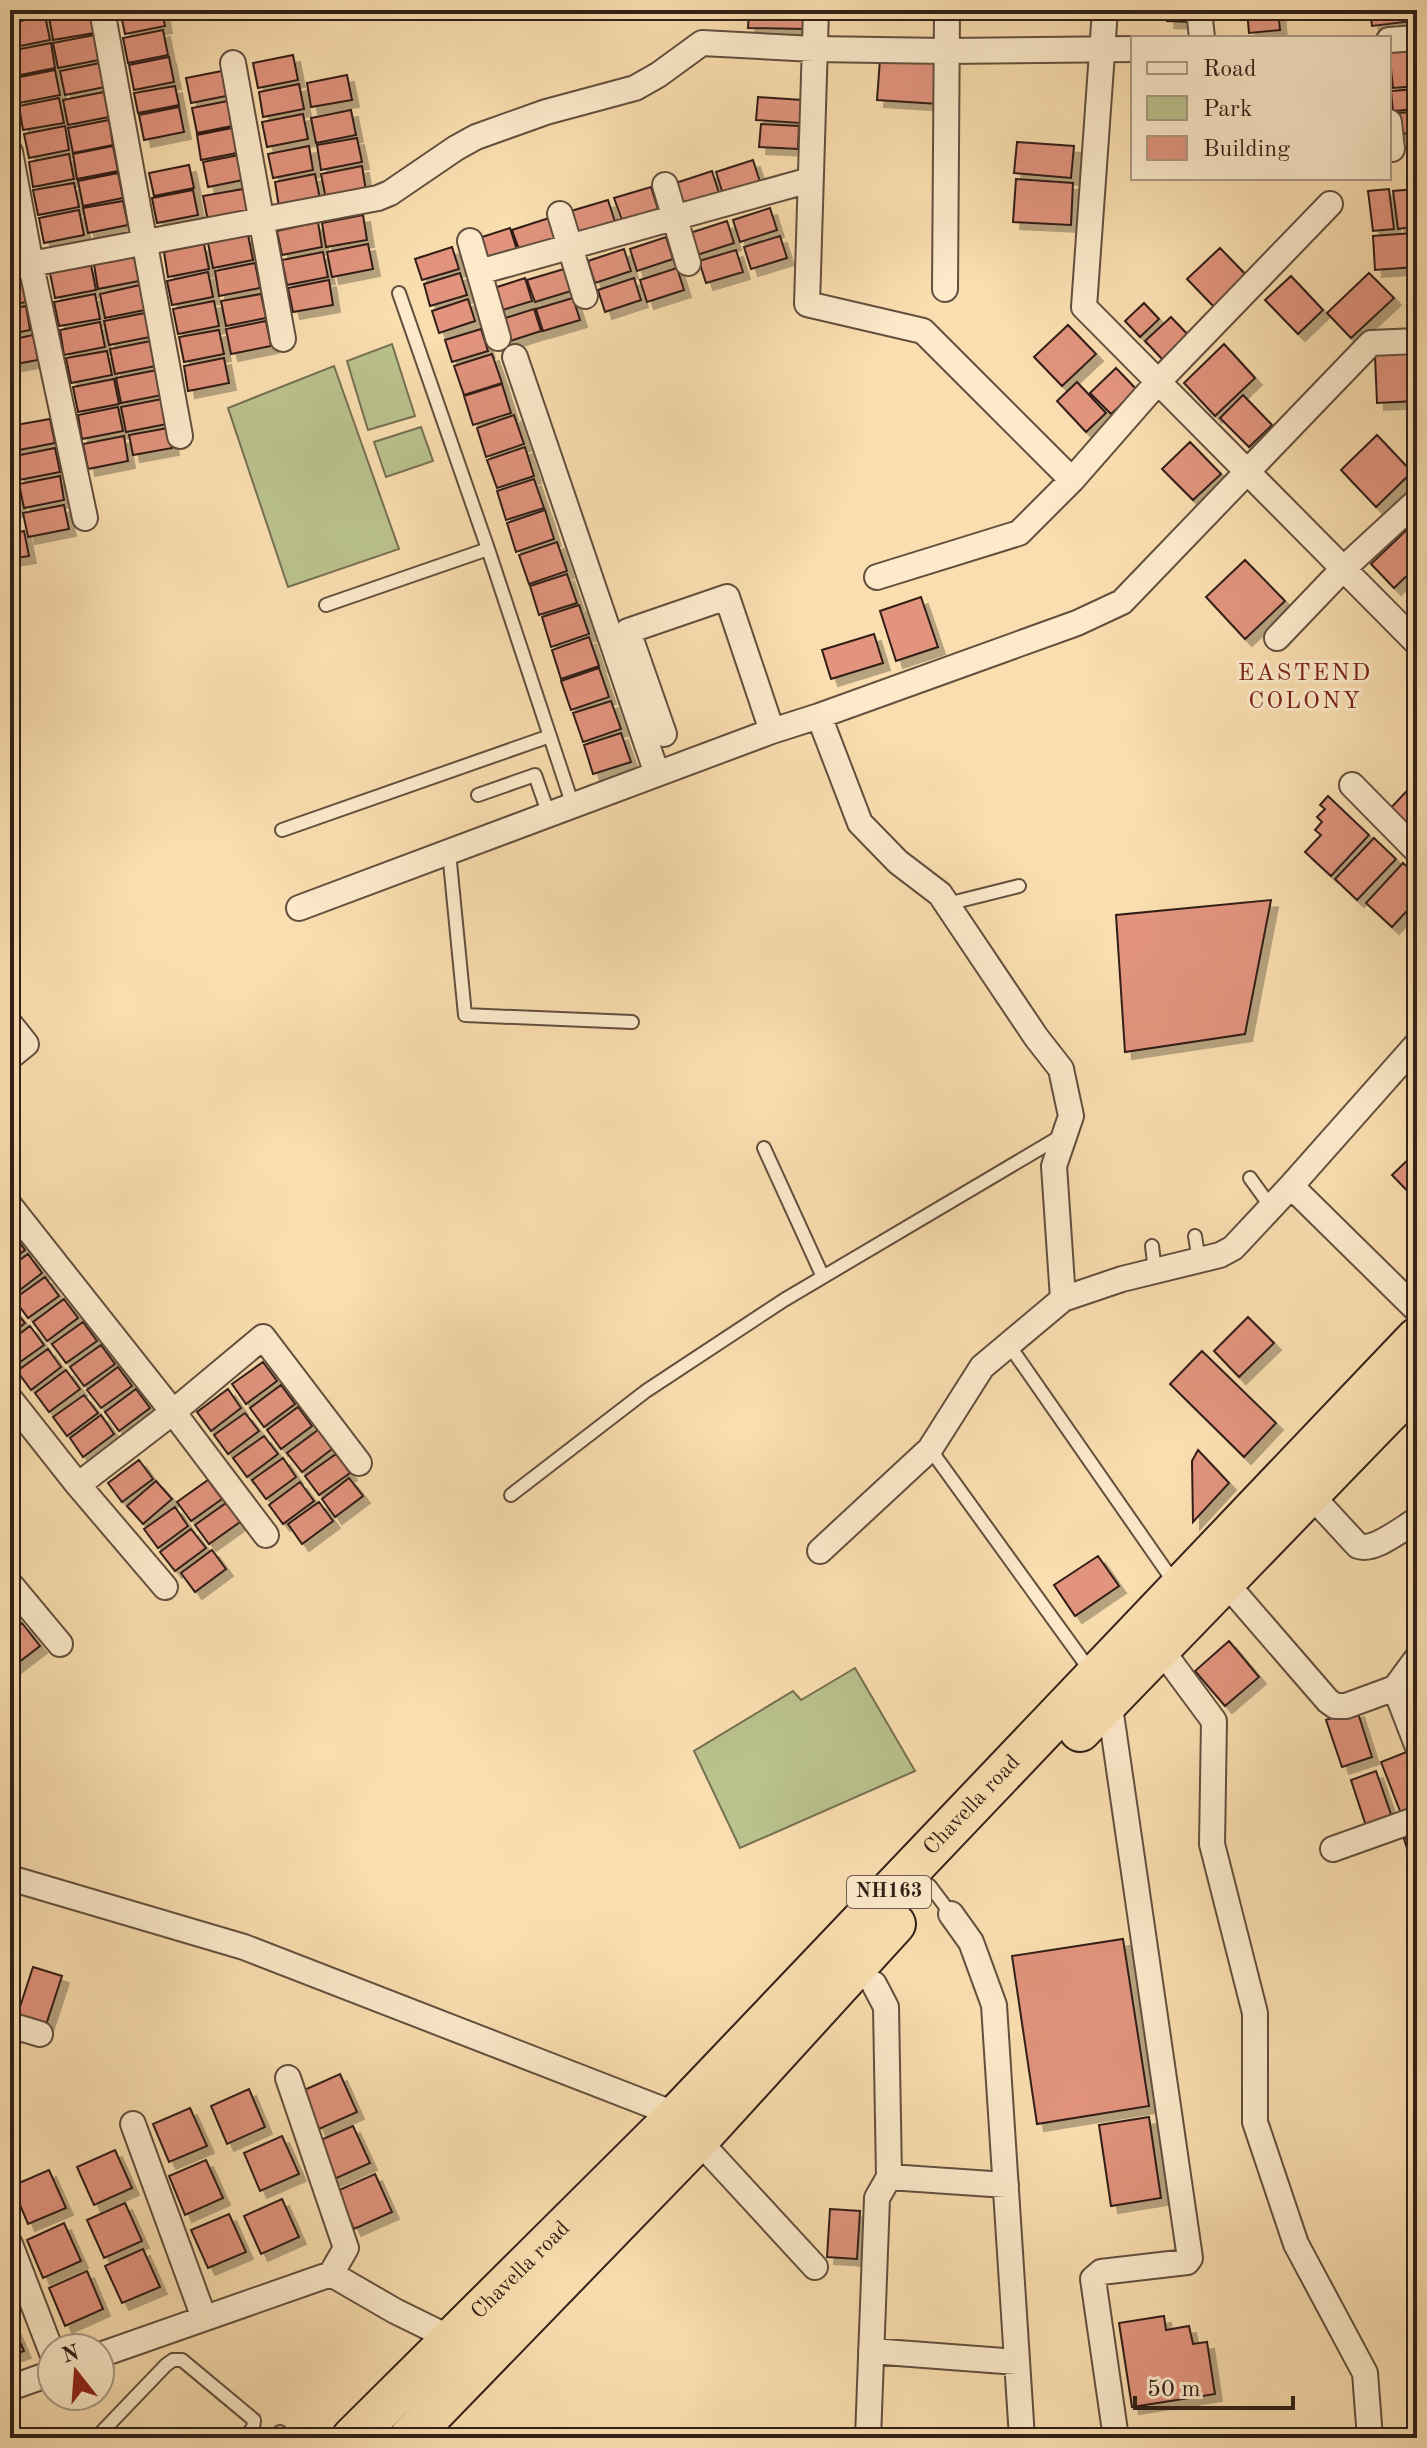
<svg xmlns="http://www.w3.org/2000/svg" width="1427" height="2448" viewBox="0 0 1427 2448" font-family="'Old Standard TT',serif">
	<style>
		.green { fill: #bac28d; stroke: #767052; stroke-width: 2 }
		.building { fill: #e2947e; stroke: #311f18; stroke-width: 2; filter: url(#shadow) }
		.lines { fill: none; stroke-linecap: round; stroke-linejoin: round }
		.service-casing { stroke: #634f3e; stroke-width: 16 }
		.minor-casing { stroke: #634f3e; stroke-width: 28 }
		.trunk-casing { stroke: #311f18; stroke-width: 44 }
		.service { stroke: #fceacb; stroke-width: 12 }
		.minor { stroke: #fceacb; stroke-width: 24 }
		.trunk { stroke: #fadeaf; stroke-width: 40 }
		.labels { text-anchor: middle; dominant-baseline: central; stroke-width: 6; stroke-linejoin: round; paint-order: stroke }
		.shield { fill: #fceacb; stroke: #6e5c4e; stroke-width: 2 }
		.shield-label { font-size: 20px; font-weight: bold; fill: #311f18 }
		.street-label { font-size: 22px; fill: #311f18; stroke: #fceacb }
		.neighbourhood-label { font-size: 24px; letter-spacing: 2px; fill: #7a1f14; stroke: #fceacb }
	</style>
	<defs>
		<filter id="shadow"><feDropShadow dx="7" dy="7" stdDeviation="0" flood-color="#0004"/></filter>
	</defs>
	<rect width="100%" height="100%" fill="#fadeaf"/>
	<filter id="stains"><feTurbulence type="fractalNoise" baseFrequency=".0025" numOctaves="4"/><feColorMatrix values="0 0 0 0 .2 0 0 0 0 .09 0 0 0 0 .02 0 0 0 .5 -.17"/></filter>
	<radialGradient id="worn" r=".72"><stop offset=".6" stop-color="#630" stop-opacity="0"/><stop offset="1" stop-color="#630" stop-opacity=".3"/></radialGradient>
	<path class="green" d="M392,344L415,416L368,430L347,361Z
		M334,366L399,549L288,587L228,408Z
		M421,427L433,461L386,477L374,442Z
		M855,1668L915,1771L740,1848L694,1751L793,1691L801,1700Z"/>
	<path class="building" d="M10,10H45L46,14L10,21Z
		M79,10H89L94,33L53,40L49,16Z
		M120,10H162L165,26L125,34Z
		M749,10H806V29L748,28Z
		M1168,10H1192L1191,22L1167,21Z
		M1247,10H1278L1280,30L1249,33Z
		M1370,10H1403L1405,22L1372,26Z
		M45,16L50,40L10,48V23Z
		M163,30L168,55L128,63L123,38Z
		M94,35L99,60L58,68L53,43Z
		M51,43L55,68L15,76L10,51Z
		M1417,46V86L1393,88L1389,49Z
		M293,55L298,80L258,88L253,63Z
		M169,57L174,82L134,90L129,65Z
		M880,59L940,63L938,104L877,100Z
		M100,63L105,87L65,95L60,71Z
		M55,70L60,95L19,103L15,78Z
		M227,70L231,95L191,103L186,78Z
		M347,75L352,100L311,107L307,83Z
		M299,84L304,109L263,117L259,92Z
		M175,86L179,105L138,113L134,93Z
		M1417,89V109L1393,111L1391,91Z
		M104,92L109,117L68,125L63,100Z
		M758,97L802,100L800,123L756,120Z
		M59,98L64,123L23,130L19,106Z
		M233,100L237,125L197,133L192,108Z
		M179,107L184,132L144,140L139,115Z
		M351,110L356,135L316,143L311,118Z
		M1417,112V133L1395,134L1394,113Z
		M303,114L308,139L267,147L262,122Z
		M109,120L113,145L73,153L68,128Z
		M761,124L799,126L798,149L759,147Z
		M65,126L69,150L29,158L24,134Z
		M237,127L242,152L201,160L197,135Z
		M357,138L362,162L321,170L317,145Z
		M1017,142L1074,146L1071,178L1014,173Z
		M113,146L118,171L77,179L73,154Z
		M309,146L313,170L273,178L268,154Z
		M69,154L74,179L33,187L29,162Z
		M244,154L248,179L208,187L203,162Z
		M753,160L760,182L723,194L716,172Z
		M189,165L194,188L154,196L149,173Z
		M362,166L366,191L326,199L321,174Z
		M712,171L719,193L683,205L676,183Z
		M118,173L123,198L83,206L78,181Z
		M315,174L320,199L279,207L275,182Z
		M1016,179L1073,183L1071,225L1013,222Z
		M74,183L79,207L38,215L33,190Z
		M651,187L658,209L622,220L614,198Z
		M243,189L248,213L208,221L203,196Z
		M1389,189L1394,229L1373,231L1368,191Z
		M1415,189L1417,226L1398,229L1393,191Z
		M193,190L198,215L157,223L152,198Z
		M608,200L615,222L578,233L571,211Z
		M123,201L128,225L88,233L83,208Z
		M770,208L777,230L740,242L733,220Z
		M79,210L84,235L44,243L39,218Z
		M363,215L367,240L326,247L322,223Z
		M549,218L556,240L520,252L512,230Z
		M727,221L734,243L697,255L690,233Z
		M318,222L322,247L282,255L277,231Z
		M510,228L517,250L480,262L473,240Z
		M1413,233L1415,267L1375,270L1373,236Z
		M248,235L253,260L213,268L208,243Z
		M780,236L787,258L751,269L744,247Z
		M666,237L673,259L637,271L630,249Z
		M204,244L209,269L168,277L164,252Z
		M368,244L373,269L332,277L327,252Z
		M452,247L459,269L422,280L415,259Z
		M1220,248L1251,280L1218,311L1187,279Z
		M624,249L631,271L595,283L588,261Z
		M736,250L743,272L706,283L699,261Z
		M323,252L328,277L287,285L282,260Z
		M134,256L139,281L98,289L94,264Z
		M255,263L260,288L219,296L215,271Z
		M91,265L96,290L55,298L50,273Z
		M677,268L684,290L647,302L640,280Z
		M564,269L571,291L535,302L527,280Z
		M208,272L213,297L172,305L167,281Z
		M460,273L467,295L430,306L424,284Z
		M1369,273L1394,298L1351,338L1327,313Z
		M1291,276L1323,310L1298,334L1265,300Z
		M21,278L26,302L10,305V280Z
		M525,278L532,301L496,312L488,290Z
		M634,278L641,300L605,312L598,290Z
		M329,280L333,305L293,312L288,288Z
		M140,285L145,310L105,318L100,294Z
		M95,294L100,319L59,326L54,302Z
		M261,294L266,318L226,326L221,301Z
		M573,298L580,320L543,331L536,309Z
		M468,299L475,321L439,333L432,311Z
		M214,301L219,326L178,334L173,309Z
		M1144,303L1159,319L1140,337L1125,321Z
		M26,306L30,330L10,334V309Z
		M534,309L541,331L507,342L499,320Z
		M145,313L150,337L109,345L104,321Z
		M1171,317L1190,337L1164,361L1145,341Z
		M266,321L271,346L231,354L226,329Z
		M100,322L105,347L64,355L60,330Z
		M1068,325L1096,354L1062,386L1034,357Z
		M481,329L488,351L452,362L445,340Z
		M219,330L224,354L184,362L179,337Z
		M33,335L38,360L10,365V340Z
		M151,341L156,366L115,374L110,349Z
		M1224,344L1255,378L1215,416L1184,383Z
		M107,351L112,375L71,383L66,358Z
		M1417,352V401L1377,403L1375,355Z
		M492,354L502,383L464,395L454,366Z
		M224,358L229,383L188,391L184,366Z
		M1116,368L1137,390L1111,414L1090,393Z
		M157,370L162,395L121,403L116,378Z
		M114,379L119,404L78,412L73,387Z
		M1077,382L1106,413L1086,432L1057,401Z
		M502,384L511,413L473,425L464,396Z
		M1243,395L1272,425L1249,447L1220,418Z
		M162,399L167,424L126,432L121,407Z
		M118,407L123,431L82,439L78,415Z
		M514,415L524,444L486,457L477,428Z
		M50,419L55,443L14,451L10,426Z
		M168,428L172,448L133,455L129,435Z
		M1377,435L1412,472L1376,507L1341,470Z
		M124,436L128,461L88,469L83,444Z
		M1190,442L1221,474L1193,500L1162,469Z
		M525,447L534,476L497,488L487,460Z
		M55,448L60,472L19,480L15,456Z
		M60,476L64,500L24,508L19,484Z
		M534,479L544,508L506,520L497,491Z
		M16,485L20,509L10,511V486Z
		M64,505L69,529L28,537L23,513Z
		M545,510L554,539L516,552L507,523Z
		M1417,520V566L1394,588L1371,564Z
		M24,531L29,556L10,559V534Z
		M557,542L567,571L529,584L519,555Z
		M1245,560L1285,601L1245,639L1206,597Z
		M567,574L577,603L539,615L530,586Z
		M921,597L938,647L896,661L880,611Z
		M579,605L589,634L551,647L542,617Z
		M874,634L883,663L831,679L822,650Z
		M589,637L599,666L561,679L552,650Z
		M599,668L609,697L571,710L561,681Z
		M611,701L621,729L583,742L573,713Z
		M621,733L631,762L593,774L584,745Z
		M1417,780V837L1388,811Z
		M1328,796L1369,835L1331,876L1305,852L1321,835L1315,830L1322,822L1317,817L1325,809L1320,805Z
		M1374,838L1396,859L1357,900L1335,879Z
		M1403,863L1417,876V900L1392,927L1366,903Z
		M1271,900L1245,1034L1125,1052L1116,915Z
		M1417,1151V1201L1392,1175Z
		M11,1231L25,1250L10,1261V1232Z
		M28,1254L42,1273L12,1296L10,1267Z
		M45,1277L59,1296L28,1318L14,1299Z
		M64,1299L78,1318L47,1341L33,1322Z
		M10,1305L25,1323L10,1335Z
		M1248,1317L1274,1343L1239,1377L1214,1351Z
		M83,1322L97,1341L66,1363L52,1344Z
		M30,1326L44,1345L13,1367L10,1363V1341Z
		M101,1345L115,1364L84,1386L70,1367Z
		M48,1349L61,1367L31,1390L17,1371Z
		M1202,1351L1276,1423L1244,1457L1170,1384Z
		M263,1362L277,1381L246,1404L232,1384Z
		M118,1367L132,1386L101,1408L87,1390Z
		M66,1370L80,1389L49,1412L35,1393Z
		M281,1385L295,1404L264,1427L250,1408Z
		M136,1389L150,1408L119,1431L105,1412Z
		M228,1389L241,1408L211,1431L197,1412Z
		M84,1395L98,1413L67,1436L53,1417Z
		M298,1407L312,1426L281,1449L267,1430Z
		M245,1413L259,1431L228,1454L214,1435Z
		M101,1415L114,1434L83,1457L70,1438Z
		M318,1430L332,1449L302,1472L287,1453Z
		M264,1436L278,1454L247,1477L233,1458Z
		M1198,1450L1229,1483L1193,1522L1192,1461Z
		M336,1454L350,1473L319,1495L305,1476Z
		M283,1458L296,1477L266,1499L252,1480Z
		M139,1460L153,1479L122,1502L108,1483Z
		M349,1478L363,1496L335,1517L322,1499Z
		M208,1480L222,1499L191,1521L177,1502Z
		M156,1481L172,1499L143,1524L127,1506Z
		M300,1482L314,1501L283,1524L269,1505Z
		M319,1502L333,1521L302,1544L288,1524Z
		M226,1503L240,1522L209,1544L195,1525Z
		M175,1507L188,1526L158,1548L144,1529Z
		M191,1529L206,1548L175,1571L160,1552Z
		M212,1550L226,1569L195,1592L181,1573Z
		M1098,1556L1119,1586L1075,1616L1054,1585Z
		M22,1623L40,1646L10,1669V1632Z
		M1229,1641L1259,1677L1225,1706L1195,1671Z
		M1357,1710L1372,1757L1342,1767L1326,1720Z
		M1409,1751L1417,1772V1811L1402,1816L1381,1762Z
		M1376,1771L1394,1823L1368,1832L1351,1780Z
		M1417,1835V1875L1416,1876L1404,1839Z
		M1123,1939L1149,2106L1037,2124L1012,1956Z
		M33,1967L62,1976L46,2025L17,2016Z
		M340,2074L357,2112L319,2129L302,2091Z
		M249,2089L265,2127L227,2144L211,2106Z
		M190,2108L207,2146L169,2162L153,2124Z
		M1149,2117L1161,2198L1111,2206L1099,2125Z
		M353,2126L370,2163L332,2180L316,2142Z
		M282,2136L299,2174L260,2191L244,2153Z
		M115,2150L132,2188L94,2205L77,2167Z
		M206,2160L223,2198L185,2215L169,2176Z
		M49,2170L66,2208L28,2224L12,2186Z
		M375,2174L392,2212L354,2229L337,2191Z
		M282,2199L299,2237L261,2254L244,2216Z
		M125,2203L142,2241L104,2258L87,2220Z
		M830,2209L860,2211L857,2259L827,2257Z
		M229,2214L246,2252L208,2268L191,2230Z
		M64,2223L81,2261L43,2278L27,2240Z
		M143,2249L160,2287L122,2303L105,2266Z
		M87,2271L103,2309L65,2326L49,2288Z
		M1164,2316L1166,2330L1189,2326L1193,2344L1207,2342L1215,2394L1132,2407L1119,2323Z
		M10,2319L24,2351L10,2356Z"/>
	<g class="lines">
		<defs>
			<path id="service" d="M399,293L488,549L573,806
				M326,605L488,549
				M478,795L535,775L549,815
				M282,830L550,736
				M449,852L465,1015L632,1022
				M947,904L1019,886
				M764,1148L823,1277
				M1250,1178L1271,1207
				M1195,1236L1199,1261
				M1152,1246L1155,1271
				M1009,1345L1176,1585
				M930,1449L1092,1673
				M511,1495L646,1391L784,1300L1063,1135
				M930,1886L951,1914
				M96,2438L166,2365L173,2360H182L254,2420L253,2428L244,2438
				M274,2438L280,2432"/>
			<path id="minor" d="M102,10L180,436
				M816,10L807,304L923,331L1072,480
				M1105,10L1084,307L1417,643
				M1199,10L1202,38
				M1389,40L1417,38
				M233,63L283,339
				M1389,122L1392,149
				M10,152L31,265L85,518
				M665,185L688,263
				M560,214L585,296
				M470,241L479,272
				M10,268L378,198L390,193L456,148L476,137L546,112L635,88L658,75L702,43L814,49L946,51L1133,49
				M945,289L947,10
				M498,338L479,272L810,180
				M515,357L657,774
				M877,577L1019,533L1072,480L1157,383L1330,204
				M1277,638L1343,569L1417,501
				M819,716L860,823L898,862L940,894L1036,1037L1061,1069L1071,1116L1054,1166L1063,1299
				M664,734L628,631L727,597L772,731
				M1352,785L1417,851
				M299,908L772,731L819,716L1077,623L1122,602L1371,343L1417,341
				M10,1024L26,1044L10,1057
				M1417,1044L1291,1186L1417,1310
				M10,1206L173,1412L266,1535
				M10,1399L78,1485L173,1412L263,1337L359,1463
				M78,1485L165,1587
				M1310,1494L1358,1546C1374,1552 1403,1528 1417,1520
				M820,1551L930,1449L982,1367L1063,1299L1122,1279L1220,1255L1233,1248L1291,1186
				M1225,1582L1328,1701L1335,1706H1346L1395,1688L1417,1658
				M10,1584L60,1644
				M1160,1648L1214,1721L1212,1844L1255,2013V2122L1296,2244L1365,2373L1370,2438
				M1395,1688L1417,1745
				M1109,1700L1190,2258L1187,2262L1101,2272L1093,2279L1116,2438
				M1333,1849L1417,1819
				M10,1878L244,1947L677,2115
				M951,1914L971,1942L994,2005L1022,2438
				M874,1984L886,2007L889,2177
				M10,2025L40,2034
				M288,2078L346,2248L331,2274
				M133,2124L204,2318
				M698,2140L815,2267
				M10,2244L52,2353
				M871,2351L1017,2362
				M100,2355L331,2274L395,2311L452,2339
				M10,2388L52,2373
				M868,2438L877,2198L889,2177L1006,2185"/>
			<g id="trunk">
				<path d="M1080,1731L1417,1383"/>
				<path id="s1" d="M352,2438L677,2115L1417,1338"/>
				<path d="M409,2438L698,2140L895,1924"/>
			</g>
		</defs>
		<use href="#service" class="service-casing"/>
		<use href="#minor" class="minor-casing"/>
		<use href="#trunk" class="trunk-casing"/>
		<use href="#service" class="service"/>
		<use href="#minor" class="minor"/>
		<use href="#trunk" class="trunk"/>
	</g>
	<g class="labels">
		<rect class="shield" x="847" y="1876" width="84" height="32" rx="6"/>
		<g class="shield-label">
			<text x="889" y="1892">NH163</text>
		</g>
		<g class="street-label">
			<text stroke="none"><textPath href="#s1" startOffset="886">Chavella road</textPath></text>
			<text stroke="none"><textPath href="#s1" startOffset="238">Chavella road</textPath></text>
		</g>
		<g class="neighbourhood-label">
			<text x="1305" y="674">EASTEND<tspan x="1305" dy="28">COLONY</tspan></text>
		</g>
	</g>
	<rect width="1427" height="2448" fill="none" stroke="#fadeaf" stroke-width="40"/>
	<rect x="12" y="12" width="1403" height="2424" fill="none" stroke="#311f18" stroke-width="4"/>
	<rect x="20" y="20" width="1387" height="2408" fill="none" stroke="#311f18" stroke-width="2"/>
	<rect x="1131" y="36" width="260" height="144" fill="#fceacb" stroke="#ab9983" stroke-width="2"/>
	<rect x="1147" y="62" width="40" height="12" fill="#fceacb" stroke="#ab9983" stroke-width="2"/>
	<text x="1203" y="76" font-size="24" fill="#311f18">Road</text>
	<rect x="1147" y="96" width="40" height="24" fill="#bac28d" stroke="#ab9983" stroke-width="2"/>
	<text x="1203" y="116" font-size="24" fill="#311f18">Park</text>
	<rect x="1147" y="136" width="40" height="24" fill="#e2947e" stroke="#ab9983" stroke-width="2"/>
	<text x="1203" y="156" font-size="24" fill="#311f18">Building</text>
	<g transform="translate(76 2372) rotate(343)"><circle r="38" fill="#fceacb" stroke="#ab9983" stroke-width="2"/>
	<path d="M0-6L14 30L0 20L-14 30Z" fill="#8f2418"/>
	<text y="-12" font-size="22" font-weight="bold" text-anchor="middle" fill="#311f18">N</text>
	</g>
	<path d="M1135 2396v12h158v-12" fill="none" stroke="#311f18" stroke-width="4"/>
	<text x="1147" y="2396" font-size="24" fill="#311f18" stroke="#fceacb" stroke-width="6" paint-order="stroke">50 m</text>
	<rect width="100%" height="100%" filter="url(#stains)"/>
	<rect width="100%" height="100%" fill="url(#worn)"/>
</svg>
